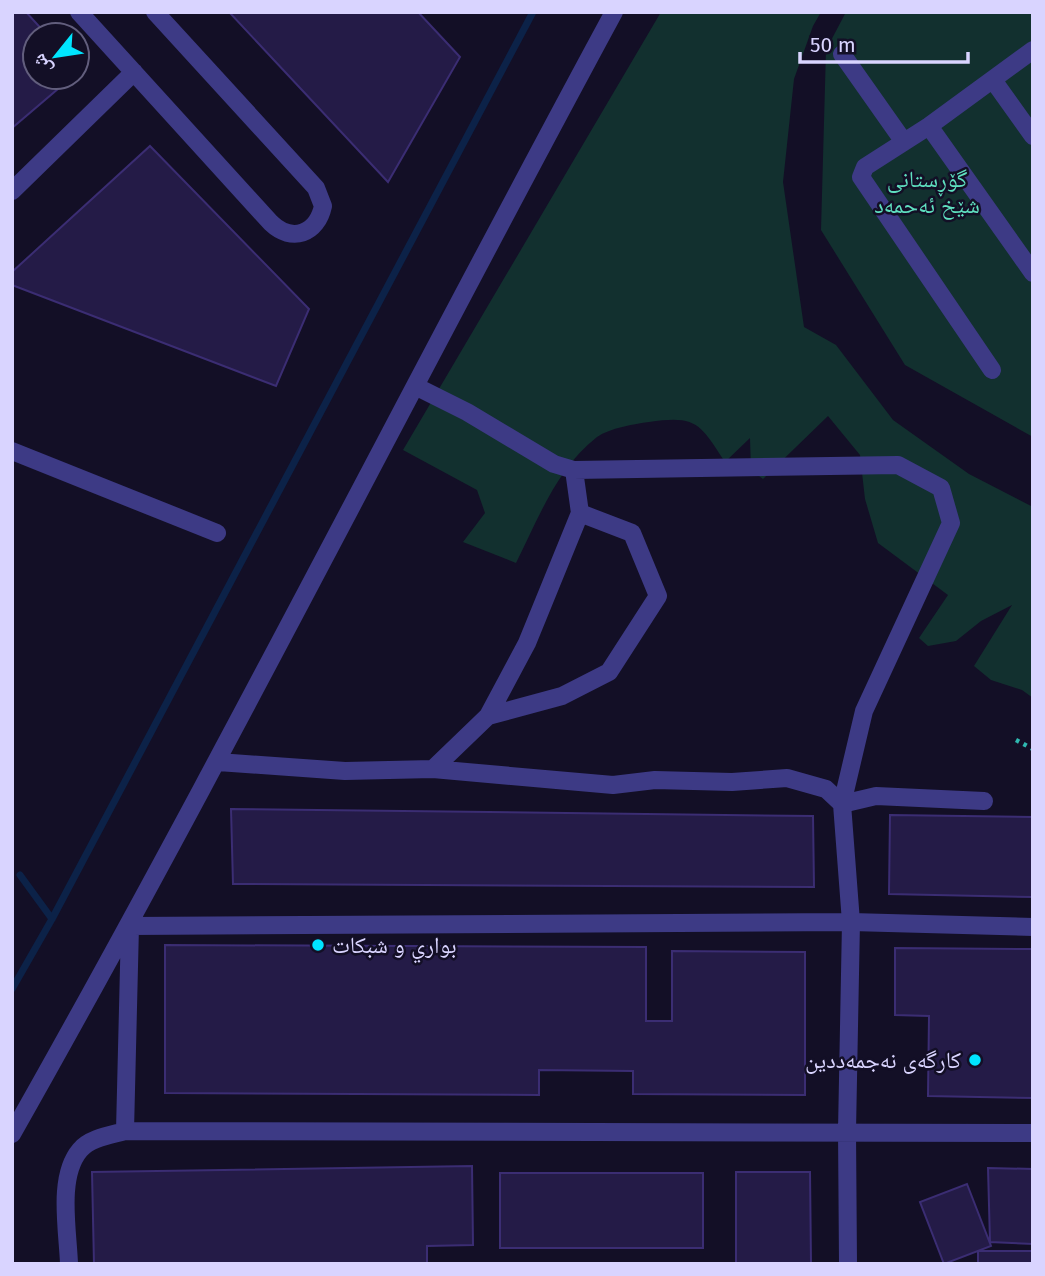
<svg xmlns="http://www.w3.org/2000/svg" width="1045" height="1276" viewBox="0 0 1045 1276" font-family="'Fira Sans','Noto Naskh Arabic',sans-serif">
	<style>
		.green { fill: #12302f }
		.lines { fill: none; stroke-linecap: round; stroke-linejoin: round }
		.stream { stroke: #0c2248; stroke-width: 7 }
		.building { fill: #241b47; stroke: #3b2d73; stroke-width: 2 }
		.path { stroke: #2fb8b0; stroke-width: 4.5; stroke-dasharray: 3.5 5; stroke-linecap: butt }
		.minor { stroke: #3d3a85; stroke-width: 18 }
		.poi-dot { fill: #00e5ff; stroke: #130f26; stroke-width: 2.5 }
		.labels { text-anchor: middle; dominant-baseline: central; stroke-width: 5; stroke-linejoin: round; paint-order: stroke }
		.park-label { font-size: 23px; fill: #5fe0c0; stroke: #130f26 }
		.poi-label { font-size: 23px; fill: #d9d4ff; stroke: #130f26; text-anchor: start }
	</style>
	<rect width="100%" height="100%" fill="#130f26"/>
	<path class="green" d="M661,12H821L813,26L794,79L783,182L804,327L836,345L893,420L969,474L1033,507V698L1022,690L991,680L974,666L1012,605L981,621L956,641L928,646L919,638L948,595L878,543L865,499L860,455L828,416L763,479L751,470L750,438L725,462C700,424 697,415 649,422C634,424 610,428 597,437C557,468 538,519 516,563L463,542L485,513L477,490L403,450Z
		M846,12H1033V437L905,365L821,230L826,50Z"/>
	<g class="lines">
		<path class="stream" d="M20,875L52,919
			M12,989L52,919L533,12"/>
	</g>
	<path class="building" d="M12,12H26L47,35H35V77H72L12,128Z
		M229,12H418L460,57L388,182Z
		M150,146L309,309L276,386L12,285V272Z
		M231,809L813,816L814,887L233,884Z
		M890,815L1033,817V897L889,894Z
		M165,945L646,947V1021H672V951L805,952V1095L633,1094V1071L539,1070V1095L165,1093Z
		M895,948L1033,949V1098L928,1096L929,1016L895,1015Z
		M472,1166L473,1245L427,1246V1264H94L92,1172Z
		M988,1168L1033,1169V1244L990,1242Z
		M736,1172H810L811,1264H736Z
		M500,1173H703V1248H500Z
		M967,1184L991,1246L944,1264L920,1202Z
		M978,1251H1033V1264H978Z"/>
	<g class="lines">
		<path class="path" d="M1016,740L1033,749"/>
		<path class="minor" d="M79,12L271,223C292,243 317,234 323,206L316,188L155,12
			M842,54L904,142
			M993,80L1033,136
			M929,126L1033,273
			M12,191L134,72
			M992,370L861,177L865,167L929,126L1033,50
			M415,386L467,412L554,464L574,470L580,513L527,643L488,716L433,769
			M12,451L217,533
			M574,470L898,465L941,488L951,523L864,711L842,804L851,922L847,1131L848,1264
			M488,716L562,696L609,672L658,596L632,533L580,513
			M218,762L345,771L433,769L613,785L655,780L732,782L787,778L826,789L842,804
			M842,804L876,796L984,801
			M1033,927L851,922L130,926L125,1131L1033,1133
			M12,1134C221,765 412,385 614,12
			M69,1264C68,1231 57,1177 80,1150C90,1138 111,1135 125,1131"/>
	</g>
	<g class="poi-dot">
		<circle cx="318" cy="945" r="7"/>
		<circle cx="975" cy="1060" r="7"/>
	</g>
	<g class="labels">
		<g class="park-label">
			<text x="927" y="179">گۆڕستانی<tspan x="927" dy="26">شێخ ئەحمەد</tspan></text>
		</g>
		<g class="poi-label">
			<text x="332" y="945">بواري و شبكات</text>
			<text x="961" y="1060" text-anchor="end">کارگەی نەجمەددین</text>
		</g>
	</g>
	<rect width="1045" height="1276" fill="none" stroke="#d9d4ff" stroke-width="28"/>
	<g transform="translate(56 56) rotate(240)"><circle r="33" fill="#130f26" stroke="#625e7d" stroke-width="2"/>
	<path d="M0-5L12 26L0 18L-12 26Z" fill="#00e5ff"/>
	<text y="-10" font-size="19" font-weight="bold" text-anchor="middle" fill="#d9d4ff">ش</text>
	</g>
	<path d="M800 52v10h168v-10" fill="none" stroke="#d9d4ff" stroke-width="3.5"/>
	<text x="810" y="52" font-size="21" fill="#d9d4ff" stroke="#130f26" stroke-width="5" paint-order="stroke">50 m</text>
</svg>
